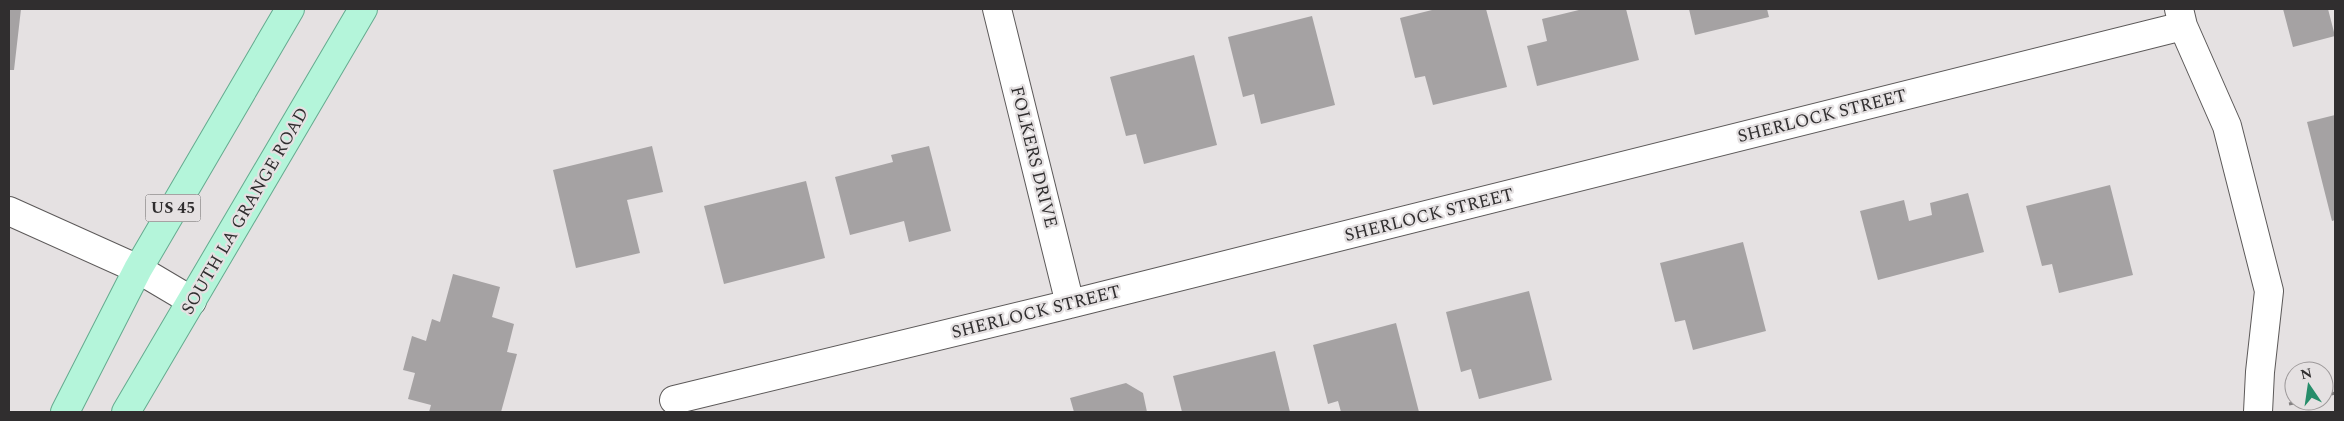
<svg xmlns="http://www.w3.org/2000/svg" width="2344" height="421" viewBox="0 0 2344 421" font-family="Spectral,serif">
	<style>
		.building { fill: #a5a2a3 }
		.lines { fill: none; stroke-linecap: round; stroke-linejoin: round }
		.minor-casing { stroke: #5c5959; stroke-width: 30 }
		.primary-casing { stroke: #65ab8f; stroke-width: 30 }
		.path { stroke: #838081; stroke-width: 3; stroke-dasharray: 5 2.5; stroke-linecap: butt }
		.minor { stroke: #fff; stroke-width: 28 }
		.primary { stroke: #b4f5da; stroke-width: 28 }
		.labels { text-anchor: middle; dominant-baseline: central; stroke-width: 4.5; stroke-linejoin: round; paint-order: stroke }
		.shield { fill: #e5e1e2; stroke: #666465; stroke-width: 1 }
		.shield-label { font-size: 16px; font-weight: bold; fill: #302e2f }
		.street-label { font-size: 18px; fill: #302e2f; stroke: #e5e1e2 }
	</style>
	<rect width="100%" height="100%" fill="#e5e1e2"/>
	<path class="building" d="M9,9H21L14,70H9Z
		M1436,9H1486L1507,87L1433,105L1425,76L1415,78L1400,18Z
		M1583,9H1626L1639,60L1537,86L1527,46L1547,41L1542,19Z
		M1689,9H1767L1769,17L1695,35Z
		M2283,9H2328L2335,36L2293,47Z
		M1312,16L1335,105L1261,124L1254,94L1243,97L1228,37Z
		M1194,55L1217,145L1144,164L1136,134L1126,136L1110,77Z
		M2335,115V220L2332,221L2307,122Z
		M652,146L663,192L627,200L640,253L576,268L553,170Z
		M929,146L951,231L909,242L904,221L850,235L835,177L893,162L891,155Z
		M806,181L825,258L724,284L704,206Z
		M2110,185L2133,275L2059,293L2052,264L2042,266L2026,206Z
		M1968,193L1984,252L1878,280L1860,211L1904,200L1909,221L1932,215L1930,203Z
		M1743,242L1766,331L1693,350L1685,320L1675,322L1660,263Z
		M453,274L500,287L492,317L514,324L507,352L517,354L501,412H429L431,405L408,399L415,373L403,370L412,336L426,341L432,319L440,322Z
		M1529,291L1552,380L1479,399L1471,369L1461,372L1446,312Z
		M1396,323L1419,412H1341L1338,401L1328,404L1313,345Z
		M1275,351L1290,412H1182L1173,376Z
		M1126,383L1143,393L1147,412H1074L1070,398Z"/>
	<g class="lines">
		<defs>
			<path id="minor" d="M997,9L1070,304
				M2179,9L2183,26L2227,126L2269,291L2260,372L2258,412
				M9,211L138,269L192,301
				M674,400L1070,304L2183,26"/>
			<path id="primary" d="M65,412L138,269L290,9
				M126,412L363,9"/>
		</defs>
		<use href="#minor" class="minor-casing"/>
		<use href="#primary" class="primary-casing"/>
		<path class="path" d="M2324,396L2335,393
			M2289,404L2303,401"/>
		<use href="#minor" class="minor"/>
		<use href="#primary" class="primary"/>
	</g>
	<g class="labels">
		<rect class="shield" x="145.5" y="194.5" width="55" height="27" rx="4"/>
		<g class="shield-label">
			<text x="173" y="208">US 45</text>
		</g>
		<g class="street-label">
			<text transform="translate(1822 116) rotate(-14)">SHERLOCK STREET</text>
			<text transform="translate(1034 157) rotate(76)">FOLKERS DRIVE</text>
			<text transform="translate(245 211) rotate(-60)">SOUTH LA GRANGE ROAD</text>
			<text transform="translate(1429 215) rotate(-14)">SHERLOCK STREET</text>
			<text transform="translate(1036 312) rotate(-14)">SHERLOCK STREET</text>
		</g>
	</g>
	<rect width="2344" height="421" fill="none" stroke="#302e2f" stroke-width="20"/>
	<g transform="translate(2309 386) rotate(347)"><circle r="24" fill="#e5e1e2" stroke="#9d999a"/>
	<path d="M0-4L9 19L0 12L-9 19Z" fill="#268d6a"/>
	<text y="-8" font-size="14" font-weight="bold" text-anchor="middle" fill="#302e2f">N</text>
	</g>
</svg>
